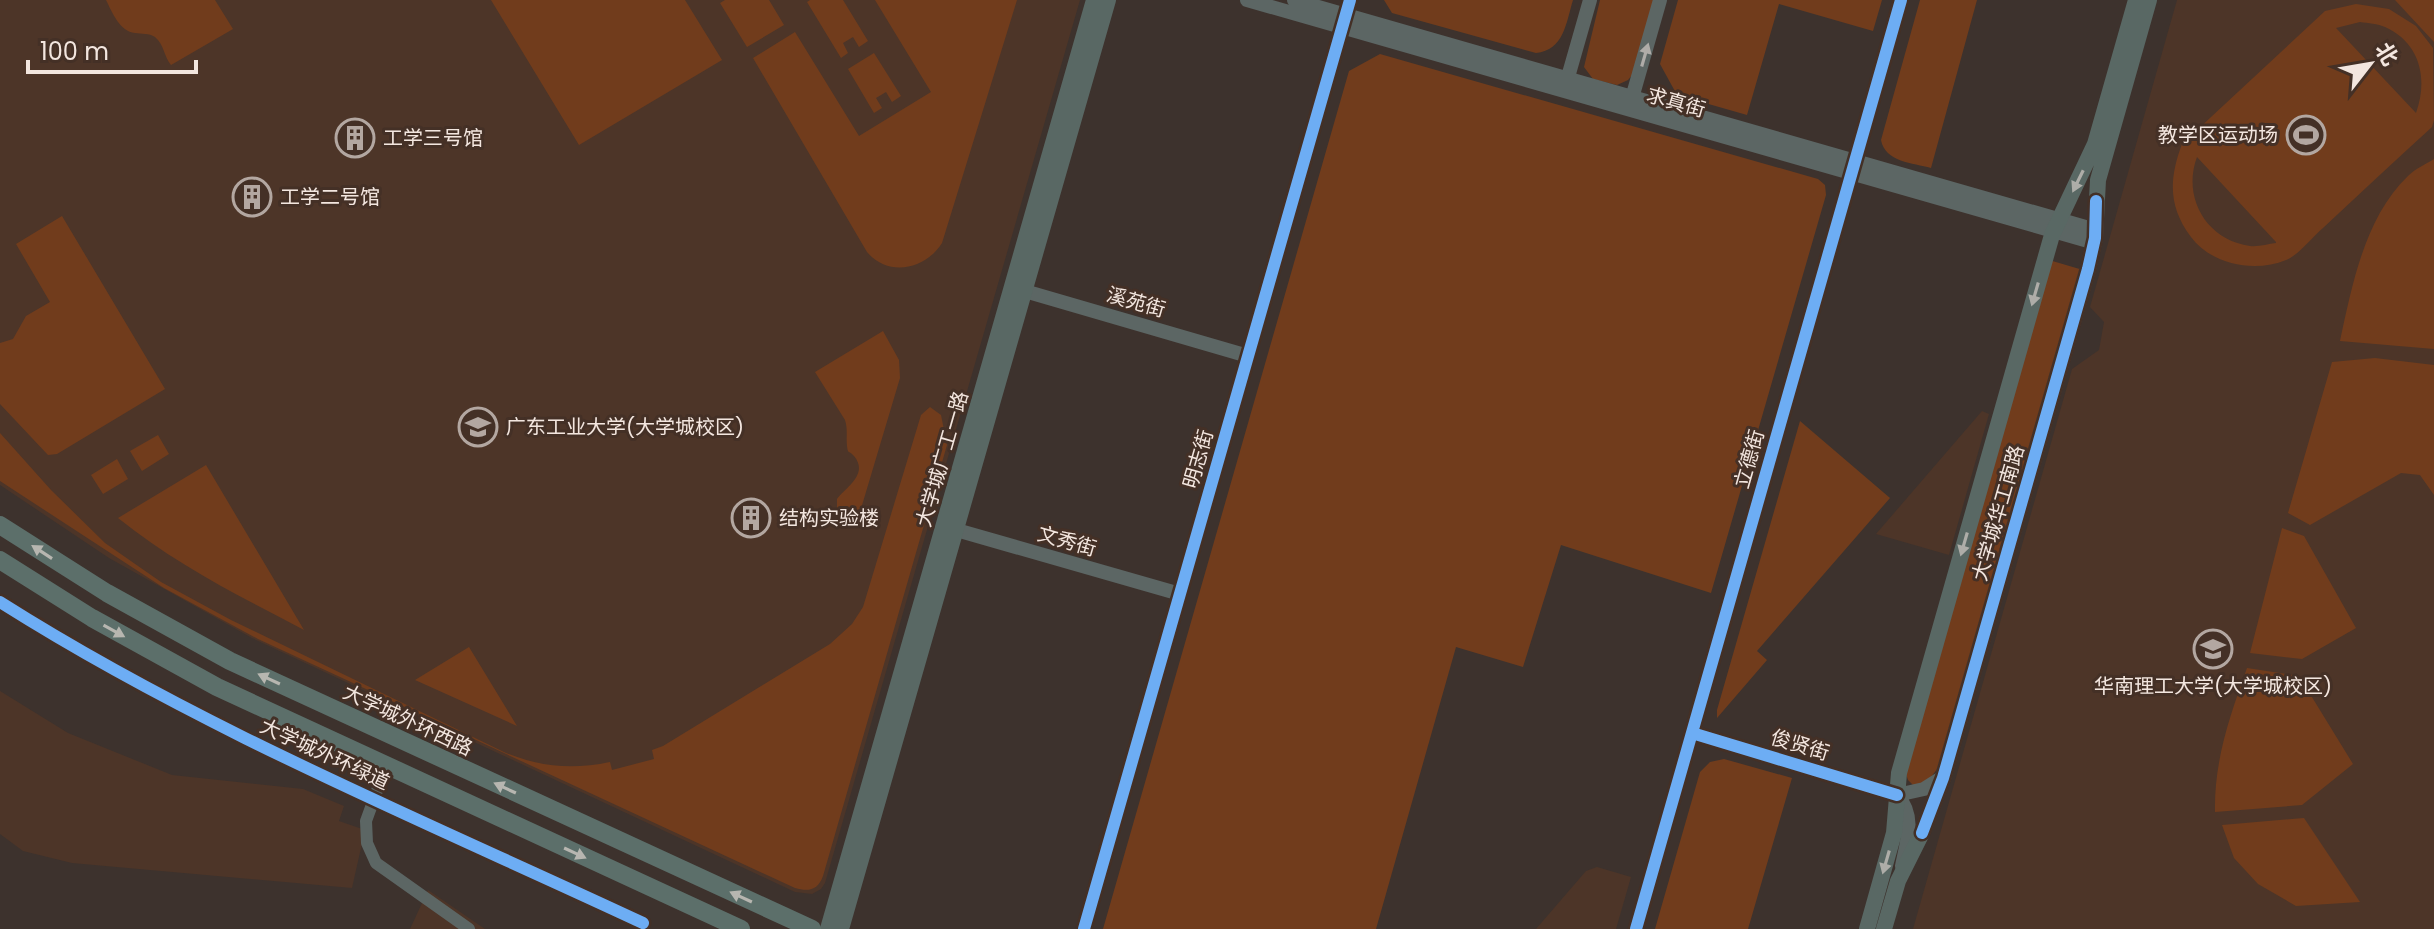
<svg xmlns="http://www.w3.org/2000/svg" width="2434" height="929" viewBox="0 0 2434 929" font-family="Poppins,'Noto Sans SC',sans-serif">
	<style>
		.built { fill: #4d3528 }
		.green { fill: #713c1c; fill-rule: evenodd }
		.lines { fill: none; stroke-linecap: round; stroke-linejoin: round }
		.minor { stroke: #5c6664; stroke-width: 12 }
		.tertiary { stroke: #5c6664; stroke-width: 14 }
		.secondary { stroke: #596864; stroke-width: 16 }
		.primary { stroke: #5c6f6a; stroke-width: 18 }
		.cycleway-casing { stroke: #443026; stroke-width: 17 }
		.cycleway { stroke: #6dadf4; stroke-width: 12 }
		.oneway { fill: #afaca8 }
		.oneway2 { fill: #aeada8 }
		.oneway3 { fill: #b7b6b0 }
		.labels { text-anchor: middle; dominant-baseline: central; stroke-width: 6; stroke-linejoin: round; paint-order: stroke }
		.street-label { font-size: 20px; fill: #f3e6df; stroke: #443026 }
		.poi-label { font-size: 20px; fill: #f3e6df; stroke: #443026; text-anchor: start }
	</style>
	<rect width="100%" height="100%" fill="#3d322d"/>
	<path class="built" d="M0,0H1080L825,883L821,889L812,894L795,892L252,638L109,558L0,485Z
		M2177,0H2434V929H1913L2072,369L2099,350L2104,322L2090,307Z
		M1982,411L1989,414L1949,555L1876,534Z
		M0,691L68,733L172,775L303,789L344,806L339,821L365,830L352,888L72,863L23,851L0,834Z
		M1597,867L1631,877L1616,929H1536L1586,871Z
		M428,890L485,929H410Z"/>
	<path class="green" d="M106,0H215L233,29L171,65C164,57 164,44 155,37C149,33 142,34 135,33C120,32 112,12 106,0Z
		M491,0H685L722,60L579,145Z
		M725,0H769L784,25L747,47L720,3Z
		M810,0H843L868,41L859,47L853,37L843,43L848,53L841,58L807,2Z
		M875,0H1017L942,243C925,270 888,277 867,252L753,58L795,32L859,136L931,92Z
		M1384,0H1573C1566,23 1564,50 1536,53L1392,13Z
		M1600,0H1654L1633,74L1628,80L1617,85L1593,79L1584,67Z
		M1678,0H1882L1873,31L1779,4L1747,115L1677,95L1660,64Z
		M1920,0H1977L1931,168C1913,163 1885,162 1881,140Z
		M2395,0H2434V42Z
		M2356,4L2389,9L2416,26L2433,48L2434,120L2432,127C2395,161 2359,194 2323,228C2312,237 2299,255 2286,260C2255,273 2212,265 2191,237C2168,206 2169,179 2182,144L2325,11ZM2360,22C2368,23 2378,24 2385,27C2421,43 2428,80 2416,113L2336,28ZM2197,157L2276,242V243C2268,244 2258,247 2250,246C2206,240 2182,197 2197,157Z
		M874,53L901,96L892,102L886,92L876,98L882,108L874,113L848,69Z
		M1380,54L1818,179L1825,185L1826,195L1711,593L1561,545L1523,667L1456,647L1376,929H1103L1349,71Z
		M2434,159V349L2340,341C2352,285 2365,217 2408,176C2415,169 2426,164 2434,159Z
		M62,216L165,389L57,454L48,455L0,404V343L13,339L26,316L50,302L16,244Z
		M2049,260L2083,270L1941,764L1928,781L1914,786L1908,780L1904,768Z
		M883,331L899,360L900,378L860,512L848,519L837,509V499C846,487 869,474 854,456C849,450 848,455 847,446C846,436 848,430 845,420L815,372Z
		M2375,358L2434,365V495L2420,475L2401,473L2310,525L2288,513L2332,362Z
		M930,407L941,415L947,445L823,876C818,890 809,892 795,888L258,639L164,588L0,481V433L51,490L105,543L161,582L231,620L506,753C542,767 572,770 610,762L612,770L654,759L652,750L663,746L830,644L852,624L863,607L921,415Z
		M1800,421L1890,498L1757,651L1767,660L1717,718V710Z
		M158,435L169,454L142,471L130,451Z
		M117,459L128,479L103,494L91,475Z
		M206,465L304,630C239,596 175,564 118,518Z
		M2282,528L2304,536L2356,628L2302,659L2250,653Z
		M469,647L517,726L415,680Z
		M2247,668L2299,676L2353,764L2302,805L2215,812C2214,760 2230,716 2247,668Z
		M1724,759L1792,778L1748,929H1655L1700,772L1710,762Z
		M2304,818L2360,902L2296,906L2258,884L2234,858L2222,825Z"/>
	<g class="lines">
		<path class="minor" d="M386,766L366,821L367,843L376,863L469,929"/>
		<path class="tertiary" d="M1247,0L2095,243
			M1294,0L2096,230
			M1566,84L1590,0
			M1630,105L1660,0
			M1014,288L1248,356
			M946,527L1180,594
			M1692,733L1897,795L1924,789L1943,777
			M1897,795C1916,816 1907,841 1902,866
			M1084,929L1350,0
			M1636,929L1901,0"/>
		<path class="secondary" d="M828,929L1094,0
			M841,929L1108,0
			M1867,929L1894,833L1899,773L2052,235L2095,144L2136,0
			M1884,929L1898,881L1922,833L1943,778L2088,269L2095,238L2098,180L2149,0"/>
		<path class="primary" d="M0,525L107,593L230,661L812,929
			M0,560L92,618L217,687L741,929"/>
		<defs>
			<path id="cycleway" d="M0,602C202,730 427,822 643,923
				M1692,733L1897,795
				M1922,833L1943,778L2088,269L2095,238L2096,201
				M1084,929L1350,0
				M1636,929L1901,0"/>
		</defs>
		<use href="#cycleway" class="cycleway-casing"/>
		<use href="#cycleway" class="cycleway"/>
	</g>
	<defs><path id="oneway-solid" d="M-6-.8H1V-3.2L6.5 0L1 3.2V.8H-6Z" transform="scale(2)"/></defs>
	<use class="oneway" href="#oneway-solid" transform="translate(1645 55) rotate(-74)"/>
	<g class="oneway2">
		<use href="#oneway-solid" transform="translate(2078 181) rotate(116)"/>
		<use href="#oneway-solid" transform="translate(2035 294) rotate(106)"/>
		<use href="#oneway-solid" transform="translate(1964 544) rotate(106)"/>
		<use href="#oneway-solid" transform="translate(1886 862) rotate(106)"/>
	</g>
	<g class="oneway3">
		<use href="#oneway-solid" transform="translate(42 552) rotate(-147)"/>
		<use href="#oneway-solid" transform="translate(114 631) rotate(29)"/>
		<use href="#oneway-solid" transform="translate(269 679) rotate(-155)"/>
		<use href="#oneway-solid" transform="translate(505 788) rotate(-155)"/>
		<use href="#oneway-solid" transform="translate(575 853) rotate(25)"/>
		<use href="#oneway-solid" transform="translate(741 897) rotate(-155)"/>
	</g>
	<defs>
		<symbol id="stadium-ring" viewBox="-11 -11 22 22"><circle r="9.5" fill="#443026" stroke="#b3a7a1" stroke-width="1.5"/><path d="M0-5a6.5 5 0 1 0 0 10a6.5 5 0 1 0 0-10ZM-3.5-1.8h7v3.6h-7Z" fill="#b3a7a1"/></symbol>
		<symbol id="building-ring" viewBox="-11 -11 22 22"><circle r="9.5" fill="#443026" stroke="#b3a7a1" stroke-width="1.5"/><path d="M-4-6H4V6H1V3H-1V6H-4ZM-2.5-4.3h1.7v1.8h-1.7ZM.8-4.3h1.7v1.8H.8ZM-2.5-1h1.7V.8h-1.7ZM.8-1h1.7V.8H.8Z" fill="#b3a7a1"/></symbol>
		<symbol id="university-ring" viewBox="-11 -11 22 22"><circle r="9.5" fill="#443026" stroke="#b3a7a1" stroke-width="1.5"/><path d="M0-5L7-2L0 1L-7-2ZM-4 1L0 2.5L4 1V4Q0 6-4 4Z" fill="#b3a7a1"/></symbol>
	</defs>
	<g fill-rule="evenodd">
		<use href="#stadium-ring" x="2284" y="113" width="44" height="44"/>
		<use href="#building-ring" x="333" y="116" width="44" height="44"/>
		<use href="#building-ring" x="230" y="175" width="44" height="44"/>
		<use href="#university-ring" x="456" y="405" width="44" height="44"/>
		<use href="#building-ring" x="729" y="496" width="44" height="44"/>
		<use href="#university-ring" x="2191" y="627" width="44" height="44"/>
	</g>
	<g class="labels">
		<g class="street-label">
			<text transform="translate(1676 102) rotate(16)">求真街</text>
			<text transform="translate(1136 302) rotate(16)">溪苑街</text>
			<text transform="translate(942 459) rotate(-74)">大学城广工一路</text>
			<text transform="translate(1198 459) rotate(-74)">明志街</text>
			<text transform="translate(1749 459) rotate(-74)">立德街</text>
			<text transform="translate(1998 513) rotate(-74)">大学城华工南路</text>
			<text transform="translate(1067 541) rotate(16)">文秀街</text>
			<text transform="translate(408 720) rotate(25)">大学城外环西路</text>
			<text transform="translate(1800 745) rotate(17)">俊贤街</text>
			<text transform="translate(325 754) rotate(25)">大学城外环绿道</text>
		</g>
		<g class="poi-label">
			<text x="2278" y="135" text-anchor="end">教学区运动场</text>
			<text x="383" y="138">工学三号馆</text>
			<text x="280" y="197">工学二号馆</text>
			<text x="506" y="427">广东工业大学(大学城校区)</text>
			<text x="779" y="518">结构实验楼</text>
			<text x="2213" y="686" text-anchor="middle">华南理工大学(大学城校区)</text>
		</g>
	</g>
	<g transform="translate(2370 64) rotate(59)" stroke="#443026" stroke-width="6" paint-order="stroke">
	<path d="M0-6L14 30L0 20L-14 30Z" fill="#f3e6df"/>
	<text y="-12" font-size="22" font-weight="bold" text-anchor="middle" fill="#f3e6df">北</text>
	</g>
	<path d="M28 60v12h168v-12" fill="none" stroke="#f3e6df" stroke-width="4"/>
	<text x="40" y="60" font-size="24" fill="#f3e6df" stroke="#443026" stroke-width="6" paint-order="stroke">100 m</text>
</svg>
